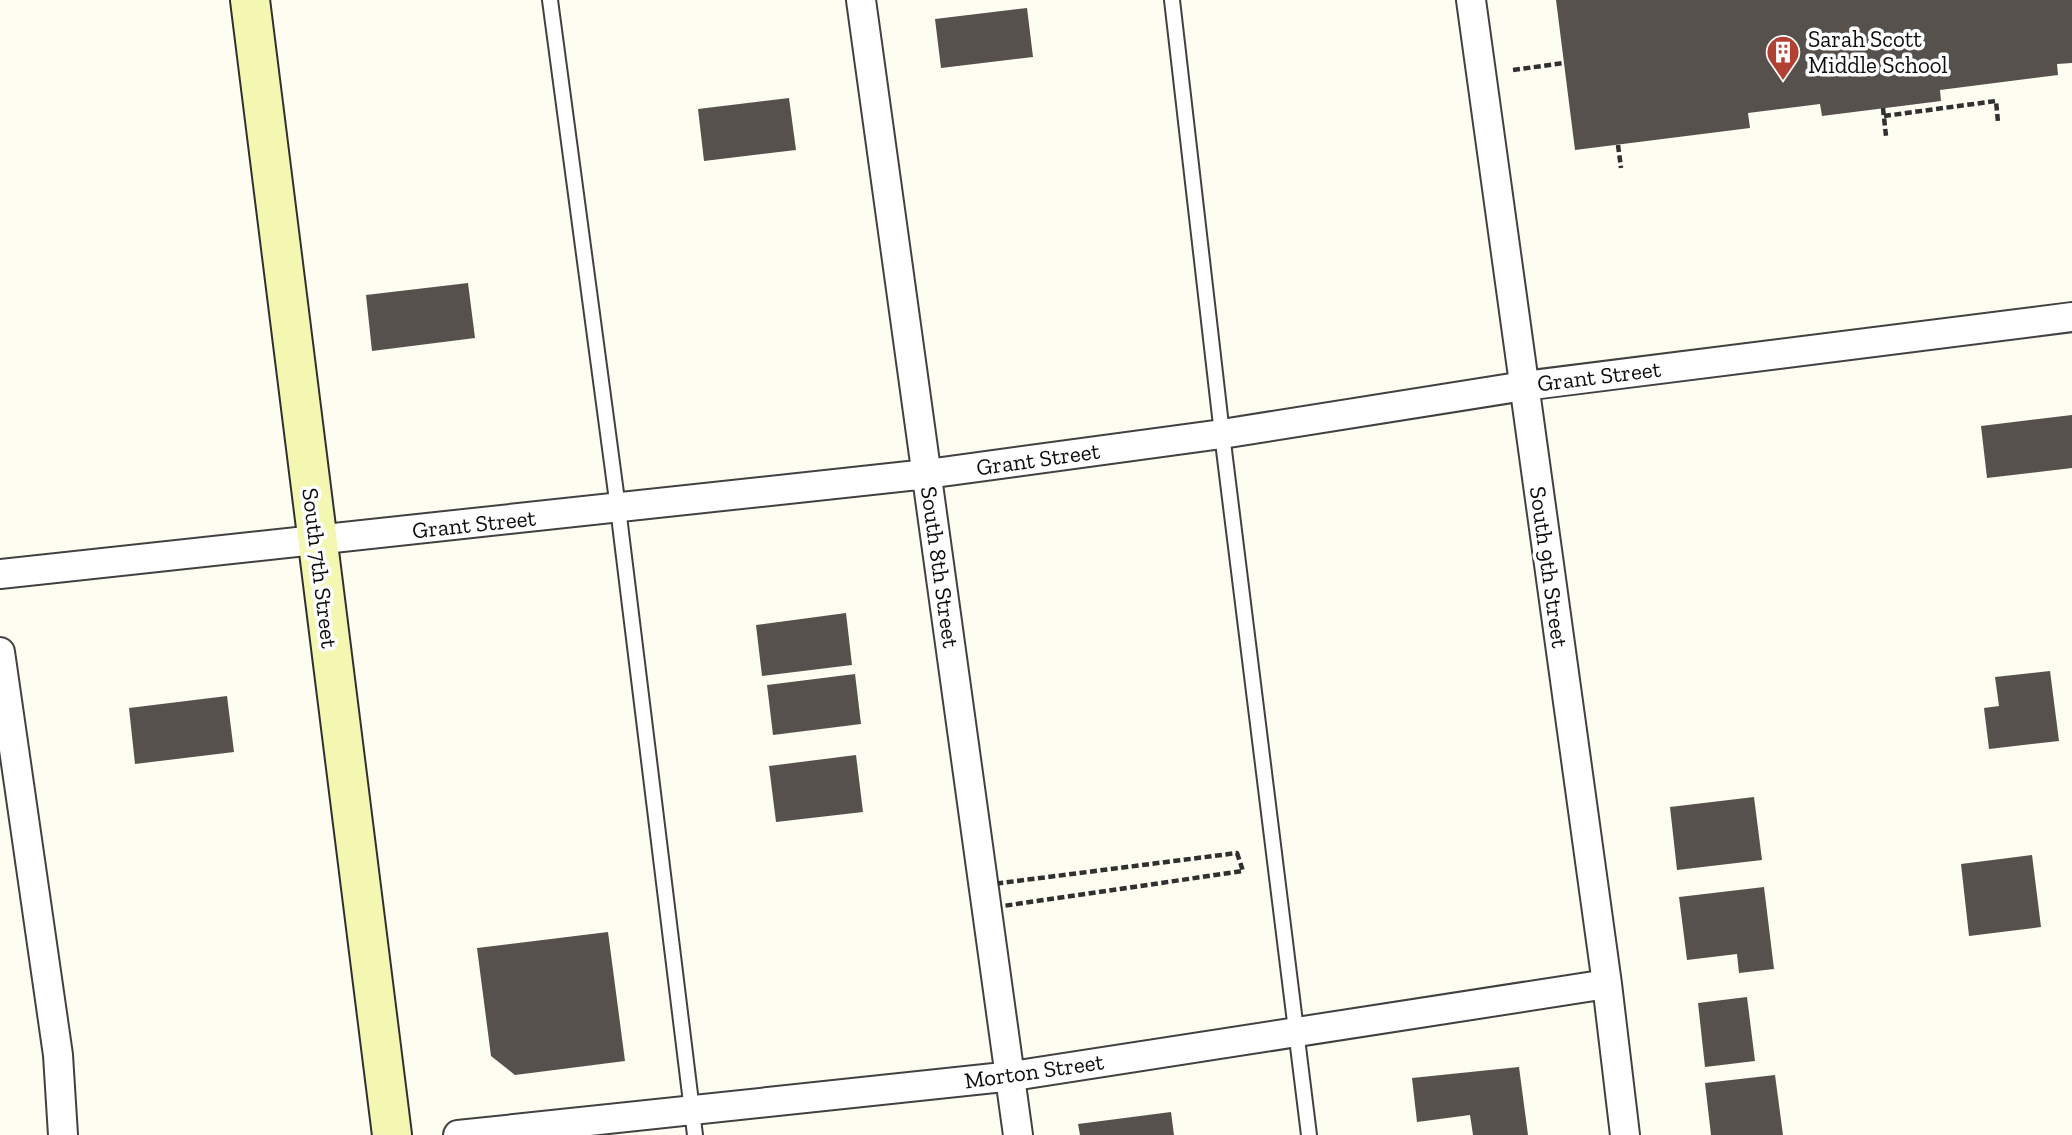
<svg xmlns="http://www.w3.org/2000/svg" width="2072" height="1135" viewBox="0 0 2072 1135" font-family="'Zilla Slab',serif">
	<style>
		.building { fill: #56514c }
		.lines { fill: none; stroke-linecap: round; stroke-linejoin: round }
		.lane-casing { stroke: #414141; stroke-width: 18 }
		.street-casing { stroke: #414141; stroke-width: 32 }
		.secondary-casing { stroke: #303030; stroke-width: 42 }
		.path { stroke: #303030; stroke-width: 4.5; stroke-dasharray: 7 3.5; stroke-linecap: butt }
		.lane { stroke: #fff; stroke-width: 14 }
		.street { stroke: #fff; stroke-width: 28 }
		.secondary { stroke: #f4f7b2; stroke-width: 38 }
		.labels { text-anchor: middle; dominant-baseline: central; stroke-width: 7; stroke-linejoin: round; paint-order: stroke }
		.poi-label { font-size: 23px; fill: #0e0e0e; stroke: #fff; text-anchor: start }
		.street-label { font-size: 23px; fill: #0e0e0e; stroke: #fff }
	</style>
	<rect width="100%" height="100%" fill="#fefdf1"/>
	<path class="building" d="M1556,0H2072V63L2057,64L2058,75L1940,90L1941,101L1822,116L1820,104L1748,113L1750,128L1575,150Z
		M1027,8L1033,57L941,68L935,19Z
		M789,98L796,150L704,161L698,109Z
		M468,283L475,338L372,351L366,295Z
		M2072,415V468L1987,478L1981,426Z
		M846,613L852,665L762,676L756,625Z
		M2050,671L2059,741L1989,749L1984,708L1999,706L1995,677Z
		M855,674L861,724L773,735L767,685Z
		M227,696L234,752L135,764L129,708Z
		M856,755L863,812L776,822L769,766Z
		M1754,797L1762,860L1677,870L1670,807Z
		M2032,855L2041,927L1969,936L1961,864Z
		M1764,887L1774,969L1739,973L1737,954L1687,960L1679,897Z
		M608,932L625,1061L515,1075L491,1056L477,948Z
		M1747,997L1755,1061L1705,1067L1698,1003Z
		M1519,1067L1528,1135H1473L1470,1115L1417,1122L1412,1078Z
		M1775,1075L1783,1135H1711L1705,1083Z
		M1171,1112L1174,1135H1080L1078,1124Z"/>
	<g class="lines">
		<defs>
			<path id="lane" d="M550,0L618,508L695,1135
				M1172,0L1222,434L1309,1135"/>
			<path id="street" d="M861,0L1018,1135
				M1471,0L1607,984L1625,1135
				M0,574L927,474L1222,434L1524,386L2072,317
				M0,652L58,1055L63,1135
				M458,1135L1013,1076L1607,984"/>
			<path id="secondary" d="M250,0L392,1135"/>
		</defs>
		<use href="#lane" class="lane-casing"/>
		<use href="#street" class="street-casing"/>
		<use href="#secondary" class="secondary-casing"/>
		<path class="path" d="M1513,70L1564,63
			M1883,108L1886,136
			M1884,116L1996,101L1998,122
			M1618,145L1621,168
			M1237,853L1243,871L996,907L985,885Z"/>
		<use href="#lane" class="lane"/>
		<use href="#street" class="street"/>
		<use href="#secondary" class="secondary"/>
	</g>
	<defs>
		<symbol id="building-pin" viewBox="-11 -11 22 30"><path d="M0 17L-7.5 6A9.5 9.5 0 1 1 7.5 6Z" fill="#b14133" stroke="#fff"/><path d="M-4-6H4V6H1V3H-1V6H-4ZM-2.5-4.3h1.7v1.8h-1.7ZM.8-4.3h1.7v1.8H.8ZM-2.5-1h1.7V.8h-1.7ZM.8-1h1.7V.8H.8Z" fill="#fff"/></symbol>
	</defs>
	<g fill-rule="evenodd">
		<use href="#building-pin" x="1764" y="33" width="38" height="52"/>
	</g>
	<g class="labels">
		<g class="poi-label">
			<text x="1808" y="39">Sarah Scott<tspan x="1808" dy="26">Middle School</tspan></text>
		</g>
		<g class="street-label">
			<text transform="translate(1599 376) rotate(-7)">Grant Street</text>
			<text transform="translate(1038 459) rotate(-8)">Grant Street</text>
			<text transform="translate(474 524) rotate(-6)">Grant Street</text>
			<text transform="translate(940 567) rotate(82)">South 8th Street</text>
			<text transform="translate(1549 567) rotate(82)">South 9th Street</text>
			<text transform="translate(320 568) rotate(83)">South 7th Street</text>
			<text transform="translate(1034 1071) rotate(-8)">Morton Street</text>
		</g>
	</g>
</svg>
